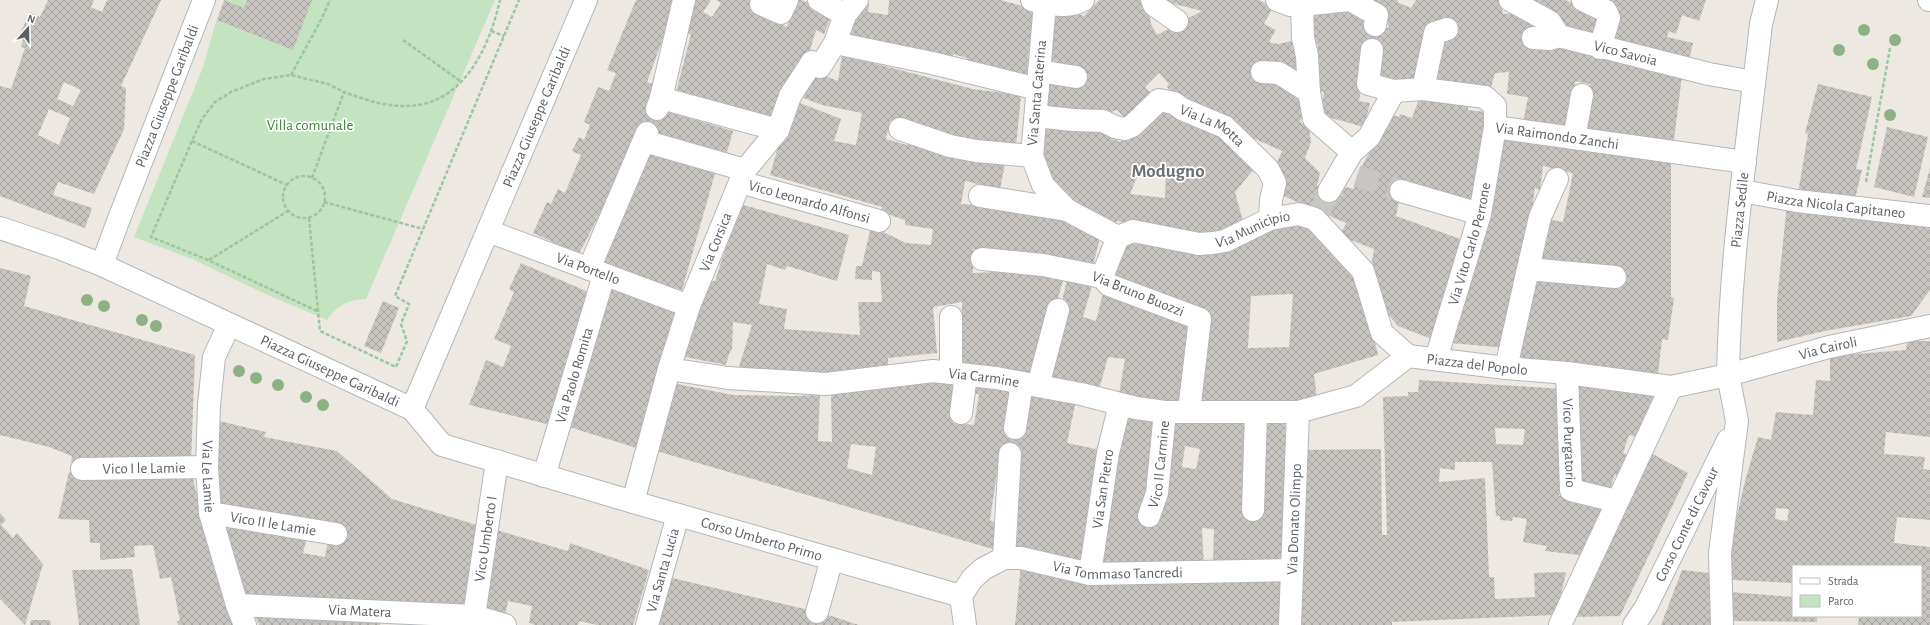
<svg xmlns="http://www.w3.org/2000/svg" width="1930" height="625" viewBox="0 0 1930 625" font-family="'Alegreya Sans',sans-serif">
	<style>
		.green { fill: #c4e3c0 }
		.building { fill: url(#building-cross-hatch); fill-rule: evenodd }
		.lines { fill: none; stroke-linecap: round; stroke-linejoin: round }
		.street-tunnel { stroke: #c8c6c2; stroke-width: 22; stroke-dasharray: 22 11; stroke-linecap: butt }
		.street-casing { stroke: #b3b6b9; stroke-width: 24 }
		.secondary-casing { stroke: #b2b6b9; stroke-width: 24 }
		.path { stroke: #9bc6a2; stroke-width: 2.5; stroke-dasharray: 4 2; stroke-linecap: butt }
		.street { stroke: #fff; stroke-width: 22 }
		.secondary { stroke: #fff; stroke-width: 22 }
		.tree { fill: #8db185 }
		.labels { text-anchor: middle; dominant-baseline: central; stroke-width: 3.5; stroke-linejoin: round; paint-order: stroke }
		.street-label { font-size: 15px; fill: #5b5f62; stroke: #fff }
		.park-label { font-size: 15px; fill: #3e8339; stroke: #fff }
		.district-label { font-size: 19px; font-weight: bold; fill: #6c7174; stroke: #fff }
	</style>
	<defs>
		<pattern id="building-cross-hatch" width="8" height="8" patternUnits="userSpaceOnUse"><rect width="8" height="8" fill="#c8c4bf"/><path d="M0 0l8 8M0 8l8-8" fill="none" stroke="#a5a29f"/></pattern>
	</defs>
	<rect width="100%" height="100%" fill="#ede9e2"/>
	<path class="green" d="M225,0H495L366,299C348,300 337,305 327,320L261,292L192,259L134,237L203,67L215,25Z"/>
	<path class="building" d="M48,0H94L91,7L102,12L107,0H161L121,86L126,88L124,129L94,194L58,182L53,195L92,208L85,228L0,196V86L11,89L25,48L21,47L23,40L18,38L30,12L40,17ZM64,82L81,90L73,106L57,99ZM49,109L70,118L59,145L38,135Z
		M224,0L244,8L247,0H312L293,50L217,20Z
		M636,0H677L647,82L657,85L648,106L733,131L725,159L647,133L627,161L579,254L533,233L547,202L551,204L558,189L565,193L581,155L572,151L579,137L584,140L590,125L584,122L598,87L609,91L616,73L607,70Z
		M689,0H711L703,12L712,17L721,3L716,0H755L749,8L787,27L796,0H801L833,12L824,34L816,30L806,64L774,121L675,96L691,34L681,32Z
		M889,0H1000L1038,10L1029,47L1026,84L964,67L967,58L953,54V57L845,38L860,1L869,4L868,12L888,15Z
		M1099,0H1144L1148,7L1151,24L1157,35L1202,11L1159,0H1259L1273,7L1264,24L1276,30L1269,42L1278,44L1297,40L1300,76L1271,78L1308,103L1300,122L1309,127L1311,142L1305,158L1320,173L1317,186L1341,196L1345,187L1354,189L1357,176L1389,114L1399,117L1400,114L1412,118L1420,96L1468,107V110L1486,112L1484,154L1475,208L1401,191L1396,216L1463,240L1434,340L1398,326L1376,300L1369,280L1374,249L1340,236L1346,223L1281,195L1273,172L1282,151L1235,130L1237,123L1174,94L1167,87L1169,84L1159,73L1145,87L1155,98L1129,122L1117,110L1104,114H1040L1041,75L1084,73L1044,57L1049,32L1059,9L1084,16Z
		M1362,0H1398L1397,2L1411,8L1416,0H1500L1503,14L1521,13L1540,21L1539,35L1531,34V40L1549,42L1581,52L1682,75L1673,148L1582,132L1590,84L1575,81V97L1569,130L1523,123L1528,97L1507,94L1509,72L1495,73L1490,91L1479,84L1459,90L1433,88L1439,38L1456,35L1453,21H1442L1429,36L1420,82L1375,77L1377,51L1368,49L1359,101L1370,103L1364,127L1320,115L1324,92L1312,89L1318,44L1310,43L1312,7L1349,4L1351,14L1364,19L1371,25L1389,28L1384,11Z
		M1519,0H1566L1602,20L1593,39L1568,29Z
		M1596,0H1706L1699,21L1682,15L1676,34L1669,31L1667,37L1693,43L1688,64L1608,44Z
		M842,55L973,89L1021,95L1016,147L906,128L890,121L886,139L907,145L908,142L1006,159L1000,189L965,181L961,204L996,206L1072,216L1101,233L1093,266L973,249V273L1019,271L1064,277L1036,376L962,367V302L933,307L937,353L888,358V367L818,374L738,370L752,325L733,322L732,349L729,354L726,365L680,356L710,281H715L740,204L849,235L837,281L787,266L785,270L767,264L759,304L787,309L784,329L860,335L858,302H882L880,272L872,271V280L855,279L856,266H862L871,226L906,243L931,245L933,229L905,225V220L881,212L882,207L770,175L780,140L795,101L841,119L834,141L856,145L862,113L822,105L798,96L812,71L838,81Z
		M1818,84L1872,97L1856,169L1862,170L1854,203L1798,193L1808,134L1805,133Z
		M1160,106L1217,129L1258,164L1235,192L1244,225L1213,237L1182,234L1117,221L1114,232L1068,198L1049,176L1042,158L1040,118L1101,123L1114,139L1120,142L1143,124ZM1142,165L1166,171L1165,198L1130,194Z
		M1887,127L1928,137L1914,197L1874,187Z
		M1499,133L1671,162V297L1674,298L1668,340L1662,339L1658,374L1518,359L1538,263L1506,348L1451,343ZM1543,166L1573,173L1563,222L1531,216L1535,188L1540,190Z
		M643,150L716,170L682,290L596,264Z
		M1930,168V198L1922,197Z
		M1787,204L1930,227V290L1911,316L1825,331L1777,342V300Z
		M1307,223L1357,270L1378,355L1314,374L1317,399L1229,405L1197,403L1207,309L1173,306L1114,281L1125,243L1138,244ZM1293,294L1289,347L1248,348L1251,296Z
		M521,263L593,294L570,360L566,359L551,425L469,405L486,360L503,367L511,346L494,339L514,292L509,289Z
		M0,268L31,276L24,306L195,355L191,464L71,462L72,456L49,447L0,435Z
		M1068,275L1094,279L1083,317L1096,321L1104,289L1190,319L1181,404L1119,394L1125,359L1108,357L1099,390L1044,380Z
		M612,285L679,307L643,450L563,425Z
		M383,301L399,308L381,353L364,346Z
		M1907,341H1930V437L1886,432L1884,454L1925,457L1923,469L1930,470V520L1897,517L1894,543L1930,547V625H1858L1859,616H1921V566H1793V583L1732,580L1730,547L1745,481L1758,437L1771,440L1776,412L1813,415L1816,380L1830,381V356L1906,350ZM1776,508L1789,509L1787,521L1775,519Z
		M905,380L956,382L953,423L974,425L979,394H968L969,382L1029,391L1076,401L1067,443L1101,450L1082,567L1016,551L1018,526L1011,521L1000,453L990,520L999,525L996,550L653,450L672,383L733,395L792,396L820,395L818,441L832,442L831,393ZM851,444L876,447L872,475L847,468Z
		M1419,380L1565,389V472L1559,496L1571,494L1610,504L1588,556L1545,551L1547,546L1523,542L1527,519L1513,517L1512,521L1500,520V516H1496L1492,462H1455V470L1440,468L1439,482L1485,478L1489,577H1494L1495,599L1535,597L1534,573L1562,572L1566,573L1556,615L1392,622V625H1298L1301,450L1381,449L1382,535H1387L1383,397L1408,396V392H1418ZM1495,428L1525,429L1523,445L1496,444Z
		M1573,385L1656,394L1641,438L1629,435L1623,453L1641,462L1647,451L1688,473L1620,616L1567,617L1632,482L1615,474L1608,496L1579,481Z
		M1119,414L1156,419L1151,477L1175,419H1251L1247,486L1243,515L1260,518V421H1285L1286,565L1213,563L1214,529L1202,528L1204,568L1095,570ZM1185,446L1200,449L1196,469L1182,467Z
		M219,421L266,432L264,437L337,451L392,499L477,525L465,612L246,598L220,521L307,537L303,553L325,557L328,540L218,506L214,462Z
		M69,472L192,474L214,570L235,625H178L177,621H180L171,577L160,579L153,545L134,546L135,557L100,560V543H90L89,520L58,519Z
		M0,513L6,520L1,525L13,538L17,533L43,564L25,625L0,599Z
		M493,529L568,551L570,543L649,570L633,625H597L579,621L578,625H535L529,623L532,606L508,601L505,617L479,610Z
		M1021,564L1285,572L1283,625H1015Z
		M132,569L140,625H79L72,570Z
		M1682,570L1710,573L1711,625H1661Z
		M668,577L822,613L859,625H654Z
		M1730,592L1793,597V616H1817V622L1731,621Z
		M253,612L380,617V625H259Z
		M31,620H50L51,625H30Z"/>
	<g class="lines">
		<path class="street-tunnel" d="M1357,176L1401,191
			M1320,211L1329,191"/>
		<defs>
			<g id="street">
				<path d="M819,0L845,15"/>
				<path d="M1032,0C1047,4 1070,9 1083,0"/>
				<path d="M1152,0L1154,5L1177,21"/>
				<path d="M1277,0L1290,5H1302L1303,38L1307,56L1309,92L1314,119L1352,152"/>
				<path d="M1350,0L1377,15L1375,25"/>
				<path id="s1" d="M1510,0L1550,22L1559,36L1709,74L1754,82"/>
				<path d="M1583,0L1606,11L1609,18L1600,48"/>
				<path d="M1045,3L1032,156L1043,185L1067,210L1118,237"/>
				<path d="M761,4L781,13L787,0"/>
				<path d="M1302,5L1349,0"/>
				<path d="M1533,38L1550,39L1559,36"/>
				<path d="M835,43L932,63L1038,89"/>
				<path id="s2" d="M1372,50L1368,84L1394,91L1423,89L1485,97L1495,106V127L1745,162"/>
				<path d="M1039,71L1076,77"/>
				<path d="M1262,72L1279,73L1309,92"/>
				<path d="M1423,89L1435,33L1447,29"/>
				<path d="M661,98L778,130"/>
				<path d="M657,109L661,98L684,0"/>
				<path id="s3" d="M1036,116L1073,120L1103,121L1115,127L1125,129L1132,126L1159,100L1174,103L1182,109L1225,127L1268,169L1275,183L1271,200L1270,219"/>
				<path d="M900,129L950,146L976,151L1032,156"/>
				<path d="M1574,138L1582,95"/>
				<path d="M644,141L745,170"/>
				<path id="s4" d="M740,182L879,221"/>
				<path d="M1329,191L1352,152L1369,137L1394,91"/>
				<path d="M1401,191L1480,214"/>
				<path id="s5" d="M1742,191L1797,201L1930,216"/>
				<path d="M980,196L1067,210"/>
				<path id="s6" d="M488,231L689,306"/>
				<path id="s7" d="M1118,237L1133,231L1199,244L1213,243L1225,241L1270,219L1299,214L1315,219L1363,271L1382,333L1408,356"/>
				<path d="M982,259L1043,265L1102,277L1109,285L1200,319L1189,411"/>
				<path d="M589,269L647,133"/>
				<path d="M1528,269L1540,217L1557,179"/>
				<path d="M1102,277L1118,237"/>
				<path id="s8" d="M1436,359L1480,214L1495,127"/>
				<path d="M1506,368L1528,269L1615,277"/>
				<path id="s9" d="M669,369L728,378L826,384L933,371L996,378L1081,394L1136,408L1165,412H1298L1356,396L1408,356L1506,368L1567,373L1671,387L1728,375L1737,421L1720,553L1722,625"/>
				<path d="M951,373V317"/>
				<path id="s10" d="M1567,373L1571,490L1616,501"/>
				<path d="M1038,386L1058,310"/>
				<path id="s11" d="M412,409L442,445L633,502L961,596L965,625"/>
				<path d="M961,413L966,375"/>
				<path d="M1015,428L1022,383"/>
				<path id="s12" d="M82,469L207,467"/>
				<path id="s13" d="M544,476L604,275"/>
				<path id="s14" d="M633,502L669,369L689,306L745,170L778,130L790,96L812,62L820,67L835,43L845,15L857,0"/>
				<path d="M1253,510L1256,413"/>
				<path id="s15" d="M210,513L336,534"/>
				<path id="s16" d="M1149,516L1157,493L1165,412"/>
				<path d="M1004,558L1010,454"/>
				<path id="s17" d="M1090,574L1108,453L1120,404"/>
				<path id="s18" d="M961,596L972,579L983,569L1004,558H1021L1090,574L1292,570"/>
				<path id="s19" d="M237,605L474,616L505,625"/>
				<path d="M817,612L832,559"/>
				<path id="s20" d="M474,616L497,461"/>
				<path id="s21" d="M1290,625L1298,412"/>
				<path d="M1560,625L1671,387"/>
				<path id="s22" d="M1634,625L1646,607L1728,440"/>
			</g>
			<g id="secondary">
				<path id="s23" d="M1767,0L1761,24C1748,141 1730,257 1728,375L1829,347L1930,326"/>
				<path d="M1929,0H1930"/>
				<path id="s24" d="M0,228L59,248L102,265L412,409L586,0"/>
				<path id="s25" d="M102,265L117,224L204,0"/>
				<path id="s26" d="M229,325L214,357L209,405L207,467L210,513L237,605L245,625"/>
				<path id="s27" d="M647,625L678,515"/>
			</g>
		</defs>
		<use href="#street" class="street-casing"/>
		<use href="#secondary" class="secondary-casing"/>
		<path class="path" d="M491,31L504,36
			M403,40L460,81
			M291,75L322,18L330,0
			M192,141L287,185
			M283 197a21 21 0 1 1 42 0a21 21 0 1 1-42 0Z
			M312,178L344,92C363,99 383,106 404,106C462,107 489,49 500,0
			M1866,182L1890,48
			M324,202L423,229
			M309,218L320,331L396,367L407,341L401,324L409,304L395,296L519,0
			M209,260L288,211
			M317,311L208,260L151,237L192,141L202,119L215,102L231,92L264,79L291,75L328,84L344,92"/>
		<use href="#street" class="street"/>
		<use href="#secondary" class="secondary"/>
	</g>
	<g class="tree">
		<circle cx="1864" cy="30" r="6"/>
		<circle cx="1895" cy="40" r="6"/>
		<circle cx="1839" cy="50" r="6"/>
		<circle cx="1873" cy="64" r="6"/>
		<circle cx="1890" cy="115" r="6"/>
		<circle cx="87" cy="300" r="6"/>
		<circle cx="104" cy="306" r="6"/>
		<circle cx="142" cy="320" r="6"/>
		<circle cx="156" cy="326" r="6"/>
		<circle cx="239" cy="371" r="6"/>
		<circle cx="256" cy="378" r="6"/>
		<circle cx="278" cy="385" r="6"/>
		<circle cx="306" cy="397" r="6"/>
		<circle cx="323" cy="405" r="6"/>
	</g>
	<g class="labels">
		<g class="street-label">
			<text stroke="none"><textPath href="#s1" startOffset="131">Vico Savoia</textPath></text>
			<text transform="translate(1037 93) rotate(-85)">Via Santa Caterina</text>
			<text stroke="none"><textPath href="#s25" startOffset="181">Piazza Giuseppe Garibaldi</textPath></text>
			<text stroke="none"><textPath href="#s24" startOffset="768">Piazza Giuseppe Garibaldi</textPath></text>
			<text stroke="none"><textPath href="#s3" startOffset="196">Via La Motta</textPath></text>
			<text stroke="none"><textPath href="#s2" startOffset="250">Via Raimondo Zanchi</textPath></text>
			<text stroke="none"><textPath href="#s4" startOffset="72">Vico Leonardo Alfonsi</textPath></text>
			<text stroke="none"><textPath href="#s5" startOffset="95">Piazza Nicola Capitaneo</textPath></text>
			<text transform="translate(1740 210) rotate(-84)">Piazza Sedile</text>
			<text stroke="none"><textPath href="#s7" startOffset="140">Via Municipio</textPath></text>
			<text stroke="none"><textPath href="#s14" startOffset="273">Via Corsica</textPath></text>
			<text stroke="none"><textPath href="#s8" startOffset="120">Via Vito Carlo Perrone</textPath></text>
			<text stroke="none"><textPath href="#s6" startOffset="107">Via Portello</textPath></text>
			<text transform="translate(1138 294) rotate(22)">Via Bruno Buozzi</text>
			<text stroke="none"><textPath href="#s23" startOffset="481">Via Cairoli</textPath></text>
			<text stroke="none"><textPath href="#s9" startOffset="830">Piazza del Popolo</textPath></text>
			<text stroke="none"><textPath href="#s24" startOffset="360">Piazza Giuseppe Garibaldi</textPath></text>
			<text stroke="none"><textPath href="#s13" startOffset="105">Via Paolo Romita</textPath></text>
			<text stroke="none"><textPath href="#s9" startOffset="317">Via Carmine</textPath></text>
			<text stroke="none"><textPath href="#s10" startOffset="70">Vico Purgatorio</textPath></text>
			<text stroke="none"><textPath href="#s16" startOffset="53">Vico II Carmine</textPath></text>
			<text stroke="none"><textPath href="#s12" startOffset="62">Vico I le Lamie</textPath></text>
			<text stroke="none"><textPath href="#s26" startOffset="155">Via Le Lamie</textPath></text>
			<text stroke="none"><textPath href="#s17" startOffset="86">Via San Pietro</textPath></text>
			<text stroke="none"><textPath href="#s21" startOffset="106">Via Donato Olimpo</textPath></text>
			<text stroke="none"><textPath href="#s15" startOffset="64">Vico II le Lamie</textPath></text>
			<text stroke="none"><textPath href="#s22" startOffset="114">Corso Conte di Cavour</textPath></text>
			<text stroke="none"><textPath href="#s20" startOffset="78">Vico Umberto I</textPath></text>
			<text stroke="none"><textPath href="#s11" startOffset="380">Corso Umberto Primo</textPath></text>
			<text stroke="none"><textPath href="#s18" startOffset="174">Via Tommaso Tancredi</textPath></text>
			<text stroke="none"><textPath href="#s27" startOffset="57">Via Santa Lucia</textPath></text>
			<text stroke="none"><textPath href="#s19" startOffset="123">Via Matera</textPath></text>
		</g>
		<g class="park-label">
			<text x="310" y="125">Villa comunale</text>
		</g>
		<g class="district-label">
			<text x="1168" y="171">Modugno</text>
		</g>
	</g>
	<rect x="1792" y="565" width="130" height="52" fill="#ffffff" stroke="#bdbfc0"/>
	<rect x="1800" y="578" width="20" height="6" fill="#ffffff" stroke="#bdbfc0"/>
	<text x="1828" y="585" font-size="12" fill="#5b5f62">Strada</text>
	<rect x="1800" y="595" width="20" height="12" fill="#c4e3c0" stroke="#bdbfc0"/>
	<text x="1828" y="605" font-size="12" fill="#5b5f62">Parco</text>
	<g transform="translate(28 28) rotate(20)" stroke="#ffffff" stroke-width="3" paint-order="stroke">
	<path d="M0-3L7 15L0 10L-7 15Z" fill="#5b5f62"/>
	<text y="-6" font-size="11" font-weight="bold" text-anchor="middle" fill="#5b5f62">N</text>
	</g>
</svg>
